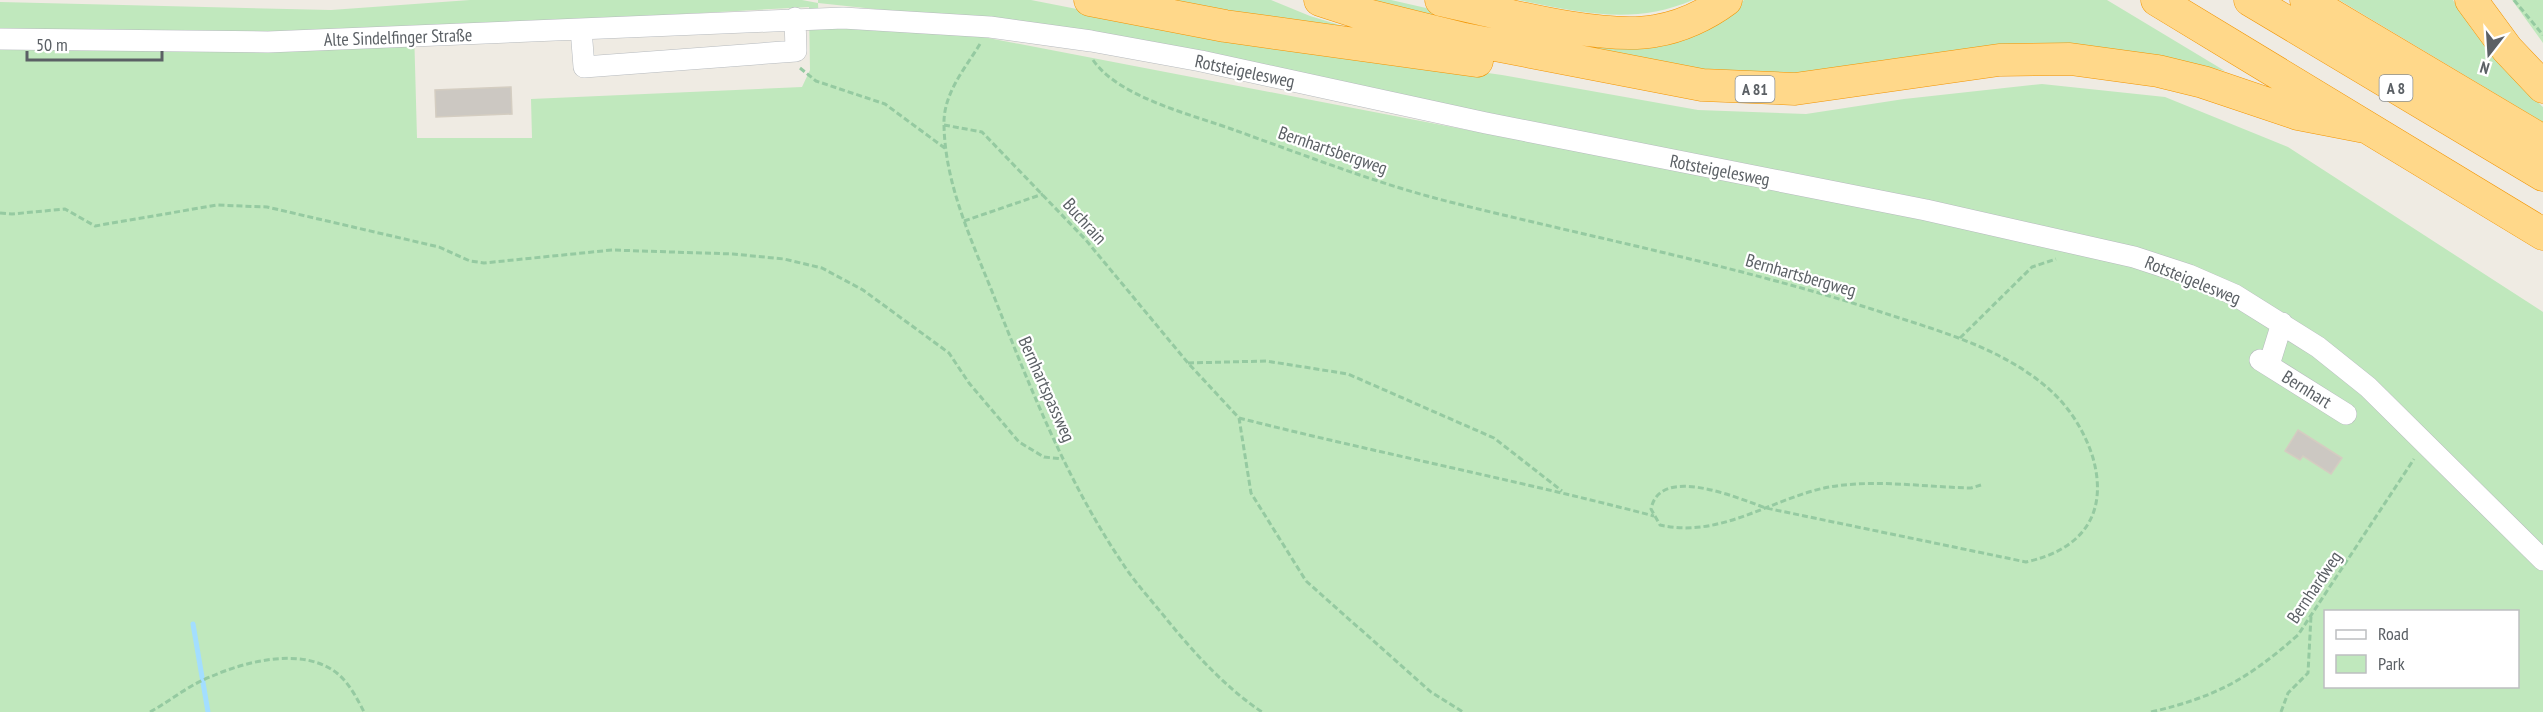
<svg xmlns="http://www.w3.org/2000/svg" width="2543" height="712" viewBox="0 0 2543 712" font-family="'PT Sans Narrow',sans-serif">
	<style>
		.green { fill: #c0e8bd; fill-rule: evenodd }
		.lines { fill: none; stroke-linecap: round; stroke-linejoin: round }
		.stream { stroke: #a3deff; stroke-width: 5 }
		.building { fill: #ccc8c2; stroke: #d4cdc1; stroke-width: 1.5 }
		.minor-casing { stroke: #b6babe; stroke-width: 22 }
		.highway-casing { stroke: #f29400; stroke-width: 33 }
		.path { stroke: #95caa1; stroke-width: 3; stroke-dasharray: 6 3; stroke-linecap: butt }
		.minor { stroke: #fff; stroke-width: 21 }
		.highway { stroke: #ffd88a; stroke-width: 32 }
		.labels { text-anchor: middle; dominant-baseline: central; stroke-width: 4.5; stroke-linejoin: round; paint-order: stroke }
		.shield { fill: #fff; stroke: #8c9093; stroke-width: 1.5 }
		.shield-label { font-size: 16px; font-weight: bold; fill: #5b6065 }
		.street-label { font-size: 18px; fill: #5b6065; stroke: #fff }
	</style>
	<rect width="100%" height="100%" fill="#efebe3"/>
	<path class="green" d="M470,0H802L818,3V0H1031L1179,29L1502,75L1698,110L1806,114L1904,99L2042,84L2165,97L2288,147L2543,312V712H0V2L331,10ZM818,3L960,18L1660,167L957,32L819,26ZM809,7L810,70L802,87L531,99L532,138H417L414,29ZM2326,612H2518V686H2326Z
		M1148,0H1271L1310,16L1366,33Z
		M1370,0H1391L1545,35L1729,13L1744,0H2107L2225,71L2155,55L2075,45L1787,75L1697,70L1435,18Z
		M1518,0H1693C1632,26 1580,12 1518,0Z
		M2339,0H2453C2477,41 2509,76 2543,107V122Z
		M2512,0H2543V43Z"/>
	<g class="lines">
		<path class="stream" d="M193,624L208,712"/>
	</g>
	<path class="building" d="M511,87L512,114L436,117L435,90Z
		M2298,430L2342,458L2331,474L2303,456L2300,460L2285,451Z"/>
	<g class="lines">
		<defs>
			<path id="minor" d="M581,29L584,67L796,51L795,18
				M0,39L268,42L843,18L990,27L1091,41L1201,61L1486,123L1926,210L2134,257L2189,275L2235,295L2318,347L2368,387L2543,560
				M2260,360L2346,414
				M2269,365L2282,323"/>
			<path id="highway" d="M1090,0L1225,26L1477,61
				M1320,0L1363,14L1464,39L1702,85L1795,89L1999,60L2070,59L2158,71L2203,82L2298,114L2365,127
				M1441,0C1497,12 1601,41 1655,31C1680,27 1706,15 1726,0
				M2157,0L2543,234
				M2250,0L2543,175
				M2306,0L2543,141
				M2471,0L2507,49L2543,87"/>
		</defs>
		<use href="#minor" class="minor-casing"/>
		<use href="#highway" class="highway-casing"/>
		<path class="path" d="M2514,0L2543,35
			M980,44C964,70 943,94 944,125C945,186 973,243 995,299C1031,390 1068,483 1123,564C1136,584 1153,602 1168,621C1196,655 1226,688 1262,712
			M1093,60C1119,98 1194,115 1237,131C1307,156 1378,184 1450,202C1594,238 1739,266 1881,312C1939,331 2003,348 2050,390C2070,408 2085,432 2093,458C2109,515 2081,550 2026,562L1766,508C1737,498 1660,464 1651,509L1660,525C1721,539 1772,498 1829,487C1876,479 1924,487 1971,488L1981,485
			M800,68L816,81L885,104L946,149
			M944,125L982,132L1085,239L1188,363L1239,418L1251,493L1306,581L1431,692L1463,712
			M0,213L12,214L65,209L95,226L217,205L267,207L439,247L470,261L484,263L612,250L733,254L784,259L822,268L863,290L949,353L969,383L1019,442L1044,457L1063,459
			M964,221L1043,194
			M1960,338L2032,267L2056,259
			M1188,363L1266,361L1348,374L1494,438L1562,491
			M1239,418C1377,453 1517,480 1654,516
			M150,712C170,701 189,685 210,677C246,661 304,646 338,674C349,683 358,700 364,712
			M2151,712C2216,697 2248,679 2298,635L2414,459
			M2281,712L2288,693L2308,673L2311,616"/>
		<use href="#minor" class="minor"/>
		<use href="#highway" class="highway"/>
	</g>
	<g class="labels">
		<g class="shield">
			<rect x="2379.5" y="75" width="33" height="26" rx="4.5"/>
			<rect x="1735.5" y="76" width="39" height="26" rx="4.5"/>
		</g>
		<g class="shield-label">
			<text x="2396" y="88">A 8</text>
			<text x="1755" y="89">A 81</text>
		</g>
		<g class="street-label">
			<text transform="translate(398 37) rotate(-2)">Alte Sindelfinger Straße</text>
			<text transform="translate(1245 71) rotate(12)">Rotsteigelesweg</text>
			<text transform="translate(1333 150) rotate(19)">Bernhartsbergweg</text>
			<text transform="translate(1720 170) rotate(11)">Rotsteigelesweg</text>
			<text transform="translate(1085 221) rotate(48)">Buchrain</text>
			<text transform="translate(1801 275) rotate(16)">Bernhartsbergweg</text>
			<text transform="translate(2193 280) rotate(22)">Rotsteigelesweg</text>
			<text transform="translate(1047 389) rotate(66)">Bernhartspassweg</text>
			<text transform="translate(2307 389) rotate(32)">Bernhart</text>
			<text transform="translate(2314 587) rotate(-56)">Bernhardweg</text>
		</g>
	</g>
	<rect x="2324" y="610" width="195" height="78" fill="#ffffff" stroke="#bdbfc1" stroke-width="1.5"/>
	<rect x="2336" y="630" width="30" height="9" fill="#ffffff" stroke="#bdbfc1" stroke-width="1.5"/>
	<text x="2378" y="640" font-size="18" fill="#5b6065">Road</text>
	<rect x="2336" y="655" width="30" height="18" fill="#c0e8bd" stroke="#bdbfc1" stroke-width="1.5"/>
	<text x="2378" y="670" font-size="18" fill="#5b6065">Park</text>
	<g transform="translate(2489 54) rotate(197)" stroke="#ffffff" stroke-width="4.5" paint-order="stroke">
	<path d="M0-4.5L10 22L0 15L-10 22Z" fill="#5b6065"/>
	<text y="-9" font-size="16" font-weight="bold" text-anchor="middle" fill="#5b6065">N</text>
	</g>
	<path d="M27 51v9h135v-9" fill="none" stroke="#5b6065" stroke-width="3"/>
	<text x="36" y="51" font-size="18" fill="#5b6065" stroke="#ffffff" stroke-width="4.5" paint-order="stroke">50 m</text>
</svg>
